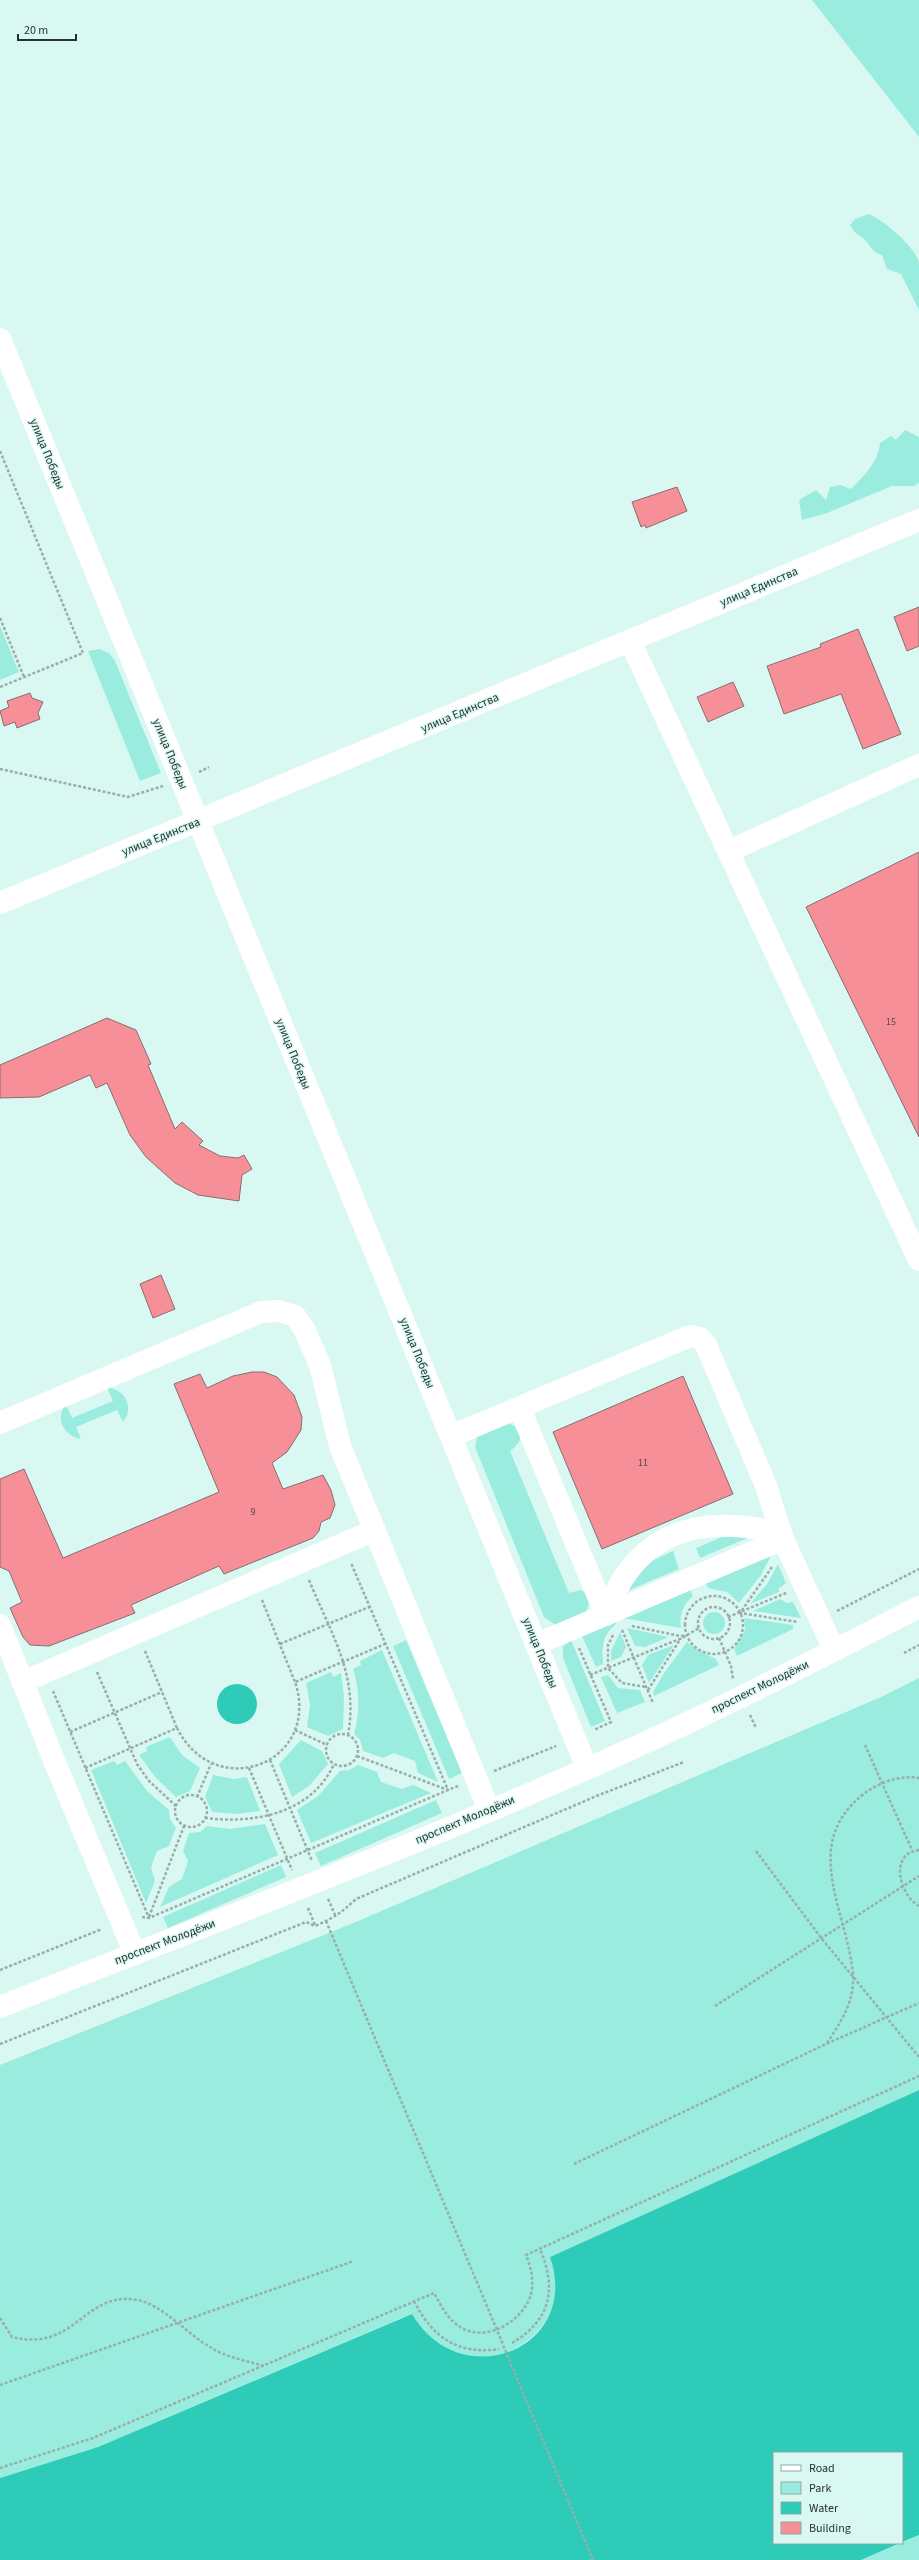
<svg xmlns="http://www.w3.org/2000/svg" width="919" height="2560" viewBox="0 0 919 2560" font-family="'Source Sans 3',sans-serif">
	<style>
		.green { fill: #9aecdf }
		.water { fill: #2ecbb9 }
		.building { fill: #f78f98; stroke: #866e6f }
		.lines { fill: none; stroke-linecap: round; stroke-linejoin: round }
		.path { stroke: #97aeaa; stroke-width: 2.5; stroke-dasharray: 3 2; stroke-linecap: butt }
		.minor { stroke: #fff; stroke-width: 22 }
		.labels { text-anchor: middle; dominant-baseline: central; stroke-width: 3; stroke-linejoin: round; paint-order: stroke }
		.number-label { font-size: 10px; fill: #5a4849 }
		.street-label { font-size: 12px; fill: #26312f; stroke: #daf8f2 }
	</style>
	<rect width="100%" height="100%" fill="#daf8f2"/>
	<path class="green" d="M812,0H919V137Z
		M869,214C883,220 916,247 919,263C919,278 919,295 919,310L901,274L887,269L882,255C871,251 873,249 866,241C859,234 856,236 850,225L855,219Z
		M905,430L919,437V483L914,486H892L827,513L802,520L799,500L816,490L826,500L830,487L840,485L851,489C864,476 879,461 880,443L891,436L896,440Z
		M0,626L19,672L0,680Z
		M100,649L110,654L115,661L161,773L140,781L88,651Z
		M107,1387C125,1390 135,1406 123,1422L117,1410L76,1427L81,1439C64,1436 54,1418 66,1405L72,1418L113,1401Z
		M508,1423C526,1430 523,1441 510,1451L569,1593L581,1590L585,1593L589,1603L585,1615L557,1626L544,1617L475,1447L477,1437Z
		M757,1534L700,1558L696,1548L722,1537Z
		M673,1551L679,1569L620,1594L654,1556L656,1559Z
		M771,1556L761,1575L739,1603L727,1592L708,1588L706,1583Z
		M778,1564L786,1583L779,1588V1592L750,1604L767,1584Z
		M690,1590L693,1596C683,1605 679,1615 681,1628L623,1618Z
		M780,1599L787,1603L793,1602L801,1618L753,1611Z
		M703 1623a11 11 0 1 1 22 0a11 11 0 1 1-22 0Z
		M744,1618L793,1625V1629L737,1656L734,1649L745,1630Z
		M615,1622L616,1624C602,1635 602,1647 603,1664L596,1667L582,1636Z
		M627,1628L669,1637L645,1647L635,1646Z
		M620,1632L626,1647L621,1657L611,1661V1651Z
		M406,1640L462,1773L449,1779L393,1646Z
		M571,1640L605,1721L591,1727L563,1658V1646Z
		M687,1642L699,1651L716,1659L719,1665L654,1696L653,1692L664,1673Z
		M674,1645L649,1683L642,1665L648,1655Z
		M382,1650L438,1782L418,1773L415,1761L394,1753L383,1758L363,1751L360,1740L354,1734C360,1713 360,1690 353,1669L361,1665L360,1661Z
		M331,1672L333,1677L341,1673L344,1695L343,1729L328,1736L307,1727L310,1705L306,1683Z
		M608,1675L618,1688L640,1690L645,1702L617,1713L601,1677Z
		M919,1678V2090L550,2257C553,2267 556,2277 556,2287C555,2339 494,2373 448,2350C432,2342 421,2330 411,2314L98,2447L0,2478V2065L351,1924L881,1697Z
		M170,1737L182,1755L200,1768L190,1791L176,1797L156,1778L139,1755L147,1751L146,1747Z
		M301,1740L322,1751L328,1764L309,1786L292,1797L279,1764Z
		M114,1761L117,1765L125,1761L147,1791L169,1810L170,1819L176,1828L169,1846L157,1851L151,1867L155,1881L146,1903L91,1770Z
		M358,1765L377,1772L381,1782L402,1789L413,1785L431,1793L311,1843L297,1810L318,1796L340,1771L349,1770Z
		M213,1775L234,1779L247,1777L260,1811L237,1814L212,1812L205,1797Z
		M436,1800L442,1813L321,1866L315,1853Z
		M265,1824L278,1855L160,1907L169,1887L182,1879L188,1861L183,1851L189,1833L200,1832L207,1826L230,1829Z
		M281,1865L286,1877L168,1928L163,1917Z
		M919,2535V2560H861Z"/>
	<path class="water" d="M217 1704a20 20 0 1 1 40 0a20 20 0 1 1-40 0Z
		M919,2090V2535L902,2542V2453H774V2543H900L861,2560H0V2478L98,2447L412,2314C461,2397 582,2348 550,2257Z"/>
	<path class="building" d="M677,487L687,511L646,528L645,525L641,527L632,502Z
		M919,607V646L907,651L894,617Z
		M858,629L901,734L863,749L841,694L784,714L767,666L821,647L820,644Z
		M733,682L744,706L708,722L697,697Z
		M30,693L32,698L43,702L38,713L40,719L17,728L15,722L4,726L0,711L9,707L7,701Z
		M919,852V1137L806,907Z
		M107,1018L136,1030L151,1064L148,1065L175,1129L182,1122L203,1141L199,1145L220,1156L238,1158L244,1155L252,1169L242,1175L239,1201L198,1195L175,1183L146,1157L130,1135L107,1083L96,1088L90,1075L39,1097L0,1098V1065Z
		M161,1275L175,1309L153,1318L140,1284Z
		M252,1372H264L277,1377L294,1395L302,1417L301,1430L287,1452L272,1463L283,1489L323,1475L331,1490L335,1505L330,1518L321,1522L319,1531L313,1538L224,1574L219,1566L131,1605L135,1613L49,1646L30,1645L23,1637L10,1608L22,1602L9,1571L0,1567V1479L24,1469L63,1558L219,1492L174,1384L200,1374L207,1388L233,1376Z
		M683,1376L733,1494L602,1549L553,1432Z"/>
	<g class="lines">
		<path class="path" d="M0,451L83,653L0,687
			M0,618L24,677
			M0,769L128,797L163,786
			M199,772L209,767
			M772,1567L740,1613L798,1622
			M309,1580C331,1634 359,1675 348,1735
			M685 1625a29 29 0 1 1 58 0a29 29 0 1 1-58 0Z
			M262,1600L295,1682
			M698 1623a16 16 0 1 1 32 0a16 16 0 1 1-32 0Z
			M837,1611L919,1569
			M728,1617L786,1593
			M632,1626L680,1636L687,1635
			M622,1630L653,1703
			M613,1635L608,1645V1668L622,1683L646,1687
			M719,1638L731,1666L733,1679
			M280,1644L369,1607
			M579,1648L611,1722L594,1730
			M145,1651L177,1728
			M904,1653L919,1645
			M97,1672L137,1764L149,1781L176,1806
			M590,1675L682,1638L699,1628
			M648,1690L681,1638
			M53,1691L149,1918
			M750,1715L756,1728
			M295,1730L327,1745
			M70,1732L162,1692
			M326 1750a16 16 0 1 1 32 0a16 16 0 1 1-32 0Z
			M865,1745L912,1850
			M357,1756L448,1790L458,1786
			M270,1760L312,1861
			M85,1768L177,1728C216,1805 322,1762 295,1682L385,1644
			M249,1768L292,1870
			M494,1771L556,1746
			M175 1811a16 16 0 1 1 32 0a16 16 0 1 1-32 0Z
			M197,1797L211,1764
			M205,1818C254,1824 311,1814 334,1764
			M919,1850C889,1853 899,1895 919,1906
			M756,1851L822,1939L919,2057
			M328,1899L336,1917
			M308,1908L315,1925
			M142,1917L149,1918L448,1790L351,1563
			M149,1917L184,1826
			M326,1921L593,2560
			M0,1970L102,1929
			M715,2006L919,1876
			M827,2043C841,2022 855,2001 853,1974C847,1910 799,1843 865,1793C880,1782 900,1775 919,1778
			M0,2044L306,1922L315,1926C334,1918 342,1912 356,1899L599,1795L684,1762
			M574,2164L826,2044L919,2003
			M414,2301C433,2338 458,2355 499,2349
			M0,2318L12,2337C76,2353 84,2290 137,2300C162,2304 187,2334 210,2347C225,2357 247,2361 264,2366
			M512,2343C551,2320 557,2289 540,2249
			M0,2385L354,2261
			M0,2468L93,2438L434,2293C440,2303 445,2315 455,2323C479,2345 517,2326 529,2300C535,2286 532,2269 526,2255L919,2076"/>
		<path class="minor" d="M0,339L587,1768
			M630,641L919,1260
			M729,851L919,765
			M0,903L919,520
			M520,1409L606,1615
			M0,1423L261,1312L279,1311L295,1316L304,1329L320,1365L340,1446L489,1810
			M451,1436L690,1336L700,1338L706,1345L765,1483L783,1539L834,1650
			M606,1615C626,1555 668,1523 733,1526C751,1527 767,1528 783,1539
			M0,1625L53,1758L135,1954
			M537,1644L783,1539
			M23,1682L375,1530
			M0,2007C223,1918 448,1834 666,1733C752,1693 835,1650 919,1607"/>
	</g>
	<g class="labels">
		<g class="number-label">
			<text x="891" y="1022">15</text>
			<text x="643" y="1463">11</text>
			<text x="253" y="1512">9</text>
		</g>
		<g class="street-label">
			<text transform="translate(47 454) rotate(68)">улица Победы</text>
			<text transform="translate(759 587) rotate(-23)">улица Единства</text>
			<text transform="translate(460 713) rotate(-23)">улица Единства</text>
			<text transform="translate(170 754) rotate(68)">улица Победы</text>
			<text transform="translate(161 837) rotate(-22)">улица Единства</text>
			<text transform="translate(293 1054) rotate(68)">улица Победы</text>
			<text transform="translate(417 1353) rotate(68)">улица Победы</text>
			<text transform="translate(540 1653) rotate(68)">улица Победы</text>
			<text transform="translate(760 1687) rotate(-26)">проспект Молодёжи</text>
			<text transform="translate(465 1820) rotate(-23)">проспект Молодёжи</text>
			<text transform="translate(165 1942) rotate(-21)">проспект Молодёжи</text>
		</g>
	</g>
	<rect x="773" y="2452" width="130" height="92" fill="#daf8f2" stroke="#92a8a4"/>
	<rect x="781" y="2465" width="20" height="6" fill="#ffffff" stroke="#92a8a4"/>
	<text x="809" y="2472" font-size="12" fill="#26312f">Road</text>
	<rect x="781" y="2482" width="20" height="12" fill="#9aecdf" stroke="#92a8a4"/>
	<text x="809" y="2492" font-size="12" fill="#26312f">Park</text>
	<rect x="781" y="2502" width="20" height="12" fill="#2ecbb9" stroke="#92a8a4"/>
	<text x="809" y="2512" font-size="12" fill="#26312f">Water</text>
	<rect x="781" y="2522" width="20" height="12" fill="#f78f98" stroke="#92a8a4"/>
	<text x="809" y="2532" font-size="12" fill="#26312f">Building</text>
	<path d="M18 34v6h58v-6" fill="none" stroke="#26312f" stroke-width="2"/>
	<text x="24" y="34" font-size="12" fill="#26312f" stroke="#daf8f2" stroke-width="3" paint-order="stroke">20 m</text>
</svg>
